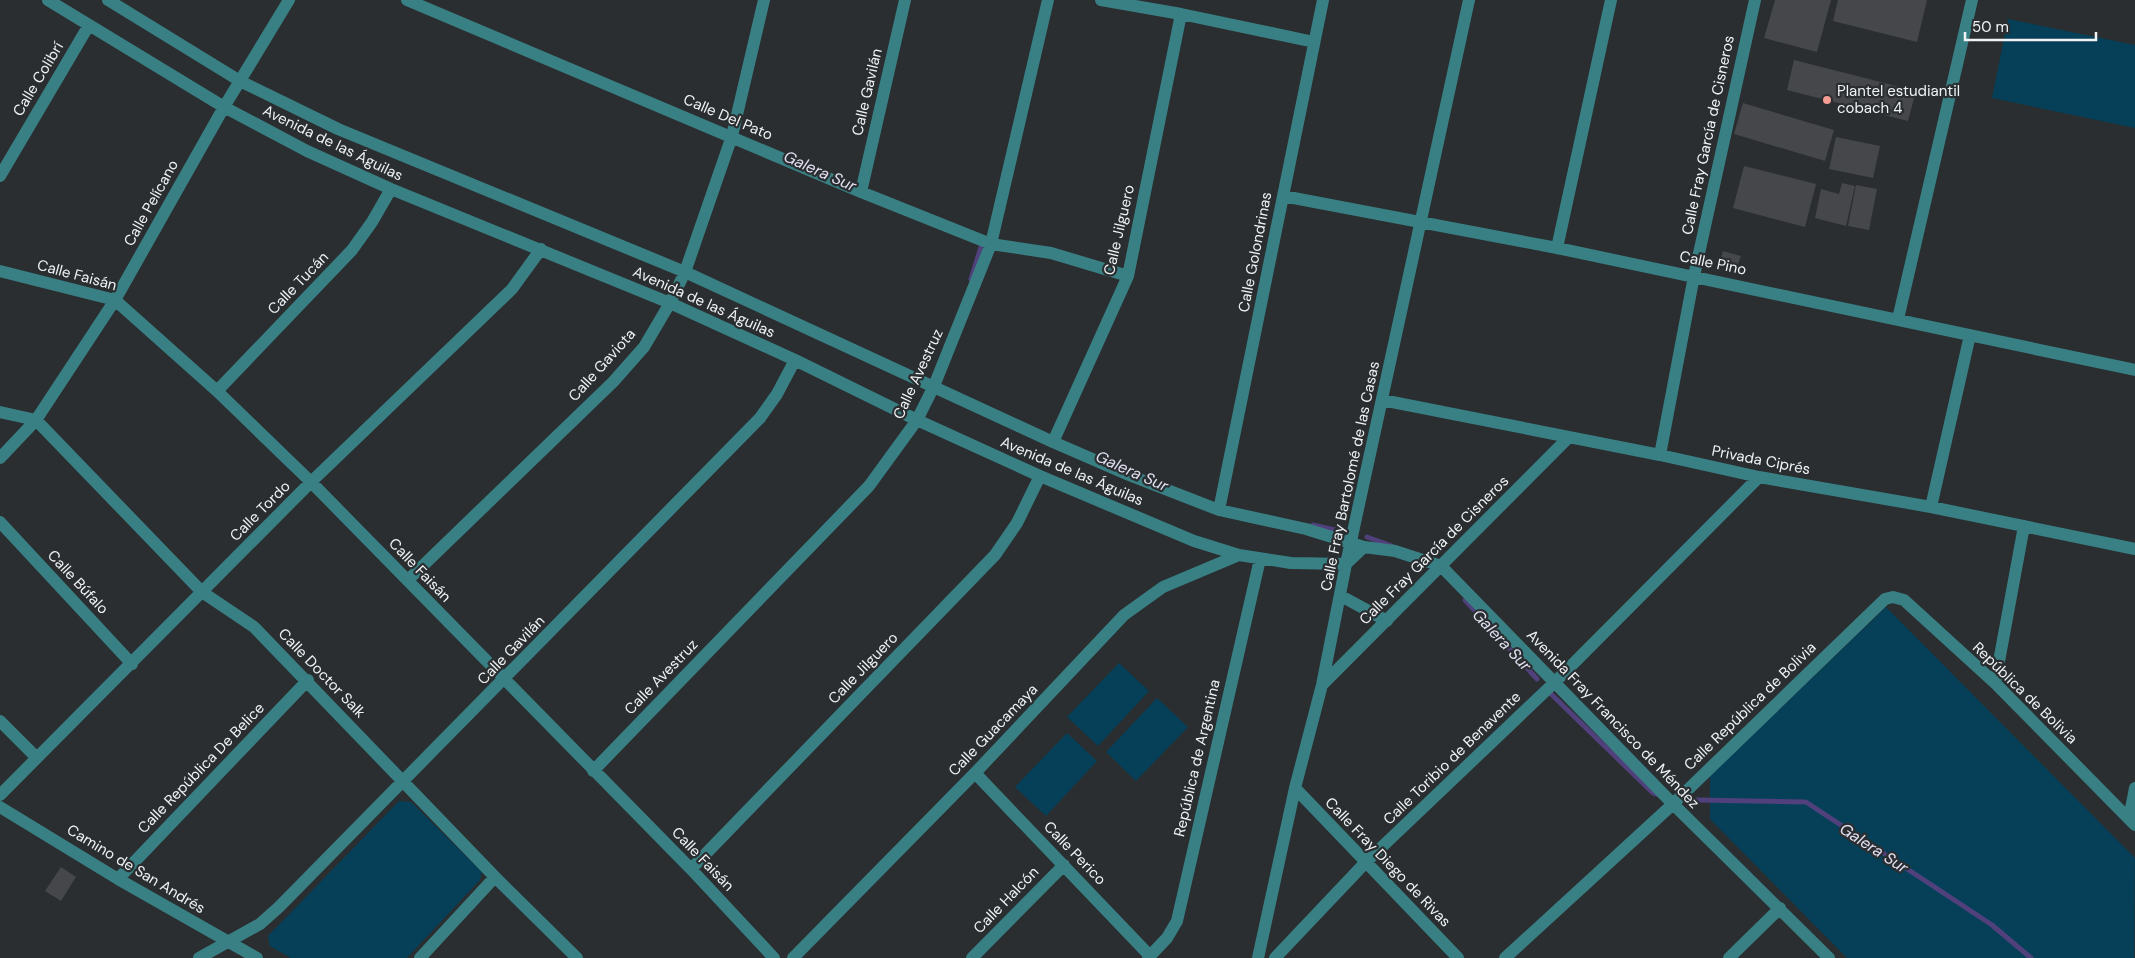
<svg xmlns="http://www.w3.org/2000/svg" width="2135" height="958" viewBox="0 0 2135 958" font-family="'DM Sans',sans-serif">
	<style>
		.park { fill: #054058 }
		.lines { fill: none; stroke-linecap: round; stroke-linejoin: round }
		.stream { stroke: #50407b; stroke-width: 5 }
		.building { fill: #45474b }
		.minor { stroke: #398085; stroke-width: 12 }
		.poi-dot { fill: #f59c93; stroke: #2a2e30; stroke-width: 2 }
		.labels { text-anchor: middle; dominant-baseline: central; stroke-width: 4.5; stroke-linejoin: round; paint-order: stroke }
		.street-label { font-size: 15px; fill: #f0f2f4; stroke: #2a2e30 }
		.poi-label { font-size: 15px; fill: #f0f2f4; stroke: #2a2e30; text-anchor: start }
		.water-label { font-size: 16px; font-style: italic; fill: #e3e0f3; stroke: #2a2e30 }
	</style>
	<rect width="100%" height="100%" fill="#2a2e30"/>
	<path class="park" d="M2008,19L2135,45V128L1992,98Z
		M1886,607L2135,858L2134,958H1847L1710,819V776Z
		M1119,663L1149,691L1098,746L1067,717Z
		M1157,698L1188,727L1136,781L1106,752Z
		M1067,733L1097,761L1046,816L1015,787Z
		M399,801L411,802L482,872L480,880L407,958H291L270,946L268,936Z"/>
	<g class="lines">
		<path class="stream" d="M971,279L982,244L980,243
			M1313,525L1339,531
			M1367,537L1392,546
			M1465,600L1537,679
			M1549,692L1653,793L1660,795
			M1697,800L1806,802L1992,925L2031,958"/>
	</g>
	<path class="building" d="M1775,0H1831L1817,52L1764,38Z
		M1838,0H1927L1917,42L1833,21Z
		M1794,60L1916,91L1908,121L1787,90Z
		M1743,103L1834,130L1825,161L1734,134Z
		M1836,137L1880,146L1873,178L1829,169Z
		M1744,166L1816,184L1805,227L1733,208Z
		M1842,183L1855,186L1846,226L1815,218L1821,189L1839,194Z
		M1856,185L1877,189L1869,230L1848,226Z
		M1723,251L1741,256L1737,266L1720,261Z
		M61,867L76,877L61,901L45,891Z"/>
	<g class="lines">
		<path class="minor" d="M48,0L224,107L307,151L391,189L670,303L795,360L917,420L1040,476L1194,541L1239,555L1291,563L1346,564L1364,547
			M108,0L240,81L338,129L685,272L1053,442L1129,475L1219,510L1306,529L1364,547L1395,551L1441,566L1673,804L1829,958
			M407,0L861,192L991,244L1051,253L1128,276
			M1101,0L1181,14L1314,42
			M0,176L89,25
			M861,192L905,0
			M1283,196L1557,248L2135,370
			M1557,248L1611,0
			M0,271L115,300L217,391L311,482L691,869L774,958
			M1898,319L1972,0
			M217,391L352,250L372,222L391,189
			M1382,400L1660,455L1759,477L1931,507L2135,549
			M0,412L36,420
			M36,420L202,592L254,627L495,877L577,958
			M1053,442L1128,276L1181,14
			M1660,455L1694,276L1755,0
			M0,458L36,420L115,300L224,107L289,0
			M1931,507L1970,335
			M1219,510L1323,0
			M0,522L132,664
			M408,580L613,382L644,347L670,303L685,272L732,136L764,0
			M1341,596L1387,621
			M1995,683L2024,526
			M1322,685L1569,437
			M0,721L37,758
			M593,771L869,486L917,420L934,386L991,244L1048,0
			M975,773L1150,956
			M1295,788L1458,958
			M0,795L311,482L512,289L541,249
			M0,807L118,879L257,958
			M2129,819L2135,788
			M691,869L995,555L1017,523L1040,476
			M118,879L308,680
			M199,958L260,924L279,907L760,418L777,394L795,360
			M420,958L495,877
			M793,958L975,773L1124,615L1163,587L1239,555
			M972,958L1064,865
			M1148,958L1167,938L1177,921L1260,559
			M1258,958L1295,788L1322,685L1346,564L1469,0
			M1275,958L1365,863L1555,682L1759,477
			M1505,958L1673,804L1885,599L1893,597L1904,600L1995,683L2135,825
			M1729,958L1780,908"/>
	</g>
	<circle class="poi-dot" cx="1827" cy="100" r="5"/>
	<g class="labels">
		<g class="street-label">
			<text transform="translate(38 79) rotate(-59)">Calle Colibrí</text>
			<text transform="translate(867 92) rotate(-77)">Calle Gavilán</text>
			<text transform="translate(728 117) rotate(23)">Calle Del Pato</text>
			<text transform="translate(1708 135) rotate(-78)">Calle Fray García de Cisneros</text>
			<text transform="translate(333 143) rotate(26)">Avenida de las Águilas</text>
			<text transform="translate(151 203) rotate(-61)">Calle Pelícano</text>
			<text transform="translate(1119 230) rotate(-77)">Calle Jilguero</text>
			<text transform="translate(1255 252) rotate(-79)">Calle Golondrinas</text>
			<text transform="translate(1713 263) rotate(12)">Calle Pino</text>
			<text transform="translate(77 275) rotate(15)">Calle Faisán</text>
			<text transform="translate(298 283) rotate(-46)">Calle Tucán</text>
			<text transform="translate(704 302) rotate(24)">Avenida de las Águilas</text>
			<text transform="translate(602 365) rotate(-48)">Calle Gaviota</text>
			<text transform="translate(918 374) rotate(-65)">Calle Avestruz</text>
			<text transform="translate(1761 460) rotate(11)">Privada Ciprés</text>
			<text transform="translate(1072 471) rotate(23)">Avenida de las Águilas</text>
			<text transform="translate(1350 476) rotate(-78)">Calle Fray Bartolomé de las Casas</text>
			<text transform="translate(260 511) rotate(-45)">Calle Tordo</text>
			<text transform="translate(1434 550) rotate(-45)">Calle Fray García de Cisneros</text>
			<text transform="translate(420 570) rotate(46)">Calle Faisán</text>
			<text transform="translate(78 582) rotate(47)">Calle Búfalo</text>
			<text transform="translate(511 650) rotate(-46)">Calle Gavilán</text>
			<text transform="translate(863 668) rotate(-46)">Calle Jilguero</text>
			<text transform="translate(322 673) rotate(46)">Calle Doctor Salk</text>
			<text transform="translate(661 677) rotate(-46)">Calle Avestruz</text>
			<text transform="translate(2025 693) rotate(44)">República de Bolivia</text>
			<text transform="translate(1750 706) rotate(-44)">Calle República de Bolivia</text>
			<text transform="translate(1613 719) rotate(46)">Avenida Fray Francisco de Méndez</text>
			<text transform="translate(993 730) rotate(-46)">Calle Guacamaya</text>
			<text transform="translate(1197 758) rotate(-77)">República de Argentina</text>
			<text transform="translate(1452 758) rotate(-44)">Calle Toribio de Benavente</text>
			<text transform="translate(201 768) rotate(-46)">Calle República De Belice</text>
			<text transform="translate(1075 853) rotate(46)">Calle Perico</text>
			<text transform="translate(703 859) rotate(46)">Calle Faisán</text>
			<text transform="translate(1388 862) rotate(46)">Calle Fray Diego de Rivas</text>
			<text transform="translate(136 869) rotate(31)">Camino de San Andrés</text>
			<text transform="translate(1006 900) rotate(-46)">Calle Halcón</text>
		</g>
		<g class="poi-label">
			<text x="1837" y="91">Plantel estudiantil<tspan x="1837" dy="17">cobach 4</tspan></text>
		</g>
		<g class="water-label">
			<text transform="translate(820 171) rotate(24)">Galera Sur</text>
			<text transform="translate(1132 471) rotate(24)">Galera Sur</text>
			<text transform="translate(1502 640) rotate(47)">Galera Sur</text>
			<text transform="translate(1874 848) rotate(33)">Galera Sur</text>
		</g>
	</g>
	<path d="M1965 32v8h131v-8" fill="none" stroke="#f0f2f4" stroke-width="2.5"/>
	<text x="1972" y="32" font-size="15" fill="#f0f2f4" stroke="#2a2e30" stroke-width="4" paint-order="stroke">50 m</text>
</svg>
